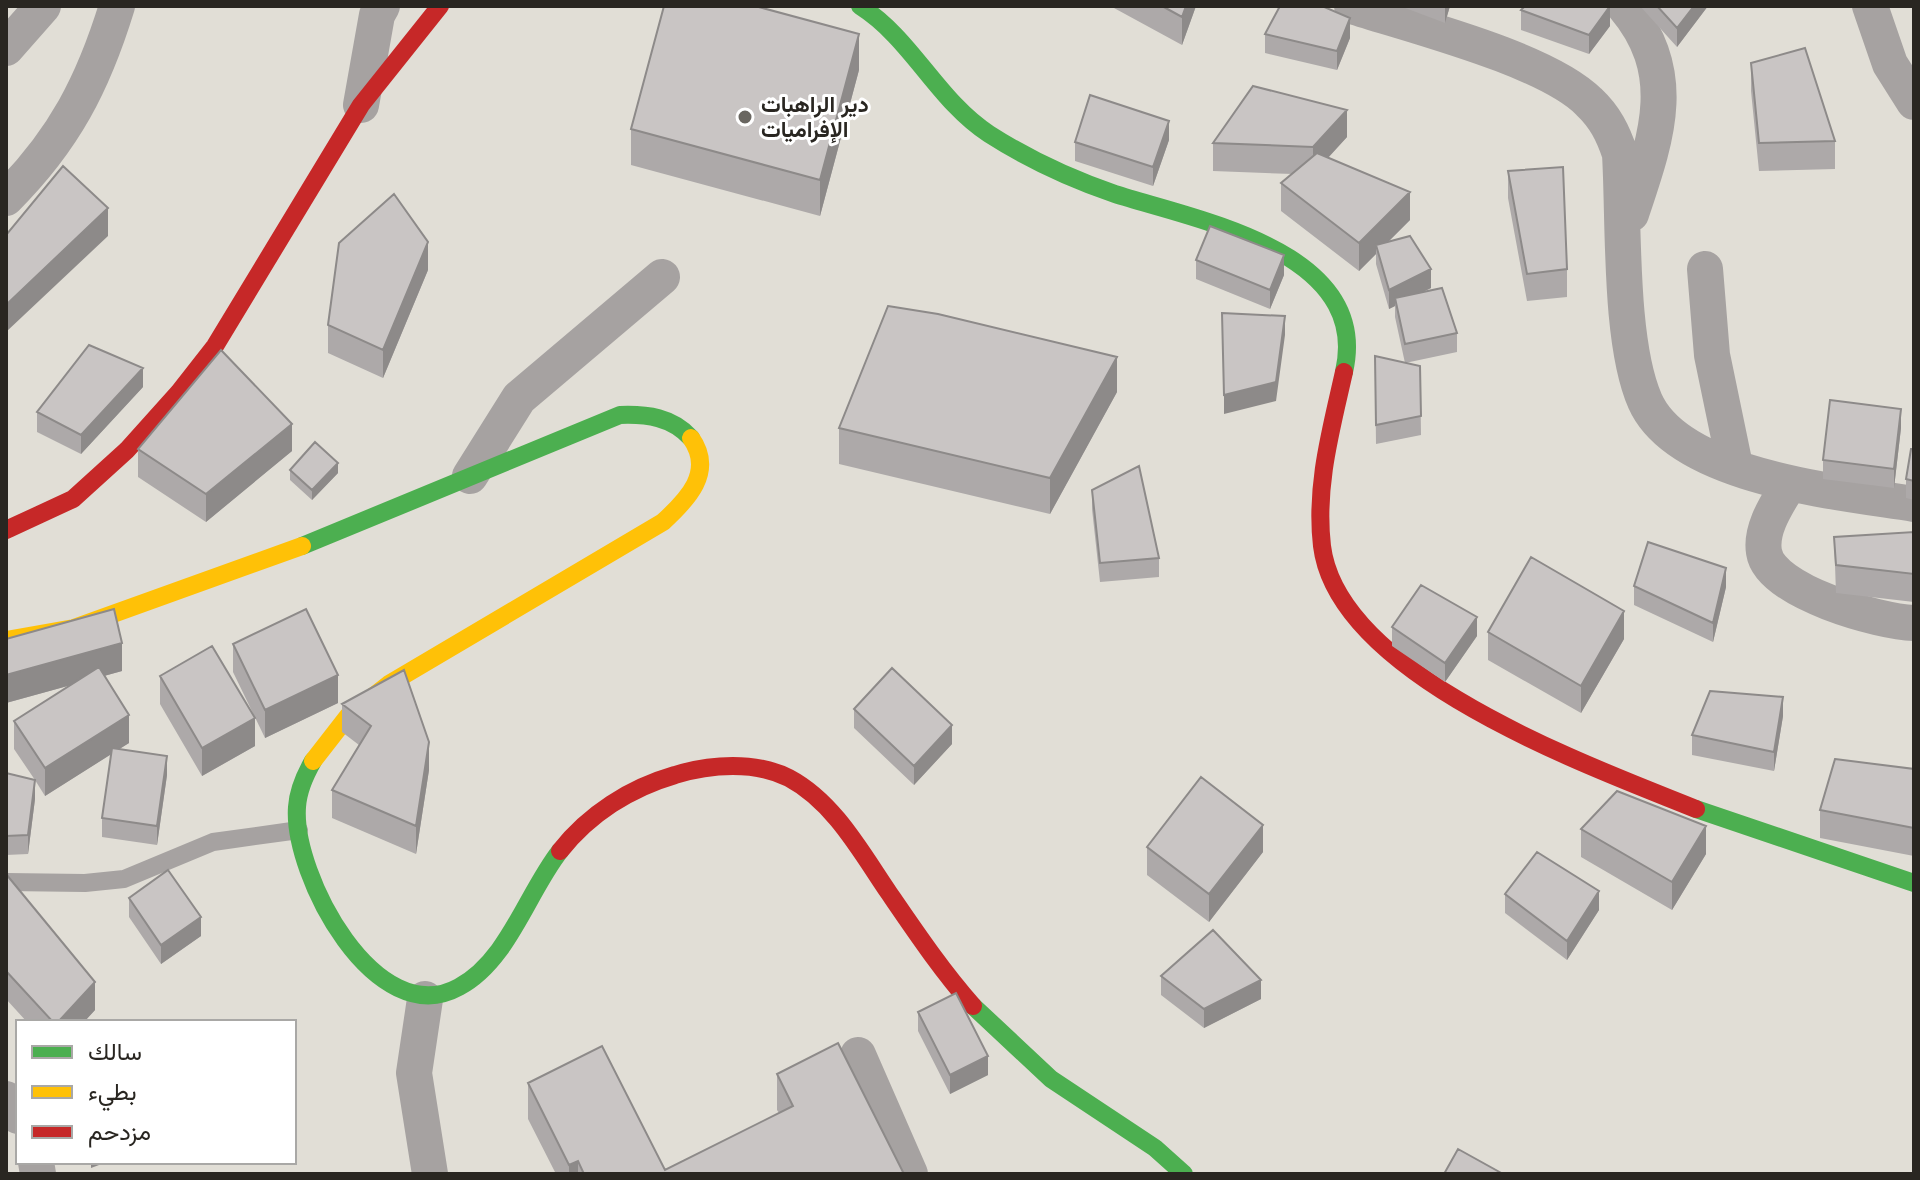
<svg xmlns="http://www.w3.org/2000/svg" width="1920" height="1180" viewBox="0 0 1920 1180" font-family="Mulish,Vazirmatn,sans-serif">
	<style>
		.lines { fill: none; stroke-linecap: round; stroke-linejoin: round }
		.lane { stroke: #a6a2a1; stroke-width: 18 }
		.street { stroke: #a6a2a1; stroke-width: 36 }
		.fast { stroke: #4caf50; stroke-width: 18 }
		.slow { stroke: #ffc107; stroke-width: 18 }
		.jam { stroke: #c62828; stroke-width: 18 }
		.wall { fill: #ada9a9 }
		.shaded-wall { fill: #8d8a89 }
		.building { fill: #c9c5c4; stroke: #8d8a89; stroke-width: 2 }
		.poi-dot { fill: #696660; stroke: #fff; stroke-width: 3 }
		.labels { text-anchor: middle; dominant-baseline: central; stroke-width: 6; stroke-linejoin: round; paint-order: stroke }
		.poi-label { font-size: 22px; font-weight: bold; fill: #292621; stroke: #fff; text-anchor: start }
	</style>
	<rect width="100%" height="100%" fill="#e1ded6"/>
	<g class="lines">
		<path class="lane" d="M6,882L85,883L124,879L213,842L299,830"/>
		<path class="street" d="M1352,6C1414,26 1546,59 1589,102C1605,117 1613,133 1620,154C1624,221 1619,342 1645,401C1679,478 1841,492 1914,504
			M1624,6C1681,73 1656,139 1631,214
			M1870,6L1890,64L1914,102
			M6,48L43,6
			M361,105L377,15L382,6
			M6,198C64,140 93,84 117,6
			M1705,269L1712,355L1735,466
			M470,476L519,398L662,277
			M1789,484C1778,503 1760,528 1764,552C1770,592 1880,622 1914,623
			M425,999L414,1073L430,1174
			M858,1055L910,1174
			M6,1099L18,1116
			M36,1162L38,1174"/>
		<path class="fast" d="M860,6C912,39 937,100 989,134C1028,159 1071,179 1115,194C1197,220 1372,251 1344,372
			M302,546L620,415C647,414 672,417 691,438
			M313,761C305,775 298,790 297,807C292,875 376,1033 459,987C508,961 527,893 560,851
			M1696,809L1914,883
			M973,1006L1051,1079L1155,1148L1184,1174"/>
		<path class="slow" d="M6,640L74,628L302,546
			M313,761L348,716L389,684L663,522C687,500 715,472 691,438"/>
		<path class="jam" d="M1344,372C1331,430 1315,486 1322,546C1338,676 1590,766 1696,809
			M6,530L73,499L127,450L179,392L215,346L361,105L440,6
			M560,851C589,814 630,788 675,775C710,764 756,761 789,778C834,802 861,852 889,893C915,931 942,971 973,1006"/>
	</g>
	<path class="wall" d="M1114,6H1196L1182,45L1114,8Z
		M1400,6H1450L1445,23Z
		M1640,6H1708L1677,47Z
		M1521,10L1610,26L1589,54L1521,30Z
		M1265,34L1350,38L1337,70L1265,53Z
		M1751,63L1835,141V169L1759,171L1751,91Z
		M859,70L820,216L631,165V129Z
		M1347,137L1328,158L1410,220L1389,241L1431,288L1423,292L1457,333V352L1405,363L1395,317V306L1389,309L1376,264V254L1359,271L1281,211V183L1293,174L1213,171V143Z
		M1169,140L1153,186L1075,161V142Z
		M1508,171L1567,269V297L1527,301L1508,198Z
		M1196,260L1284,275L1270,309L1196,279Z
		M428,270L383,378L328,353V325Z
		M1375,356L1420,366L1421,435L1376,444Z
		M143,387L81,454L37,432V412Z
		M1117,392L1050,514L839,464V428Z
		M1901,428L1894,488L1823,479V460Z
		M138,449L292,451L206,522L138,477Z
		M1914,449V500L1906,498V479Z
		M290,470L338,473L312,500L290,480Z
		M1092,490L1159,558V577L1100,582L1092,509Z
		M1914,532V602L1836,593L1834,537Z
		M1634,586L1726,587L1713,642L1634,605Z
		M1392,627L1477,636L1445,682L1392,646Z
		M1488,632L1624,639L1581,713L1488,660Z
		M6,639L122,671L104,676L129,743L119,749L167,775L157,845L102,837V818L111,754L45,796L35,780V799L28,854L6,855V773L35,780L14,749V721L71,685L6,703Z
		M233,644L338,703L265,738L233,672Z
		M160,676L255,746L202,776L160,704Z
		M342,704L429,770L416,854L332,818V790L359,745L342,732Z
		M854,709L952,744L914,785L854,728Z
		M1783,716L1774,771L1692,755V735Z
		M1914,769V856L1820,838V810Z
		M1581,829L1706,854L1672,910L1581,857Z
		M1147,847L1263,852L1209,922L1147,875Z
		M6,874L95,1010L84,1022H27L6,999Z
		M1505,894L1599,910L1567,960L1505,913Z
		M129,898L201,936L161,964L129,917Z
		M1161,976L1261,999L1204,1028L1161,995Z
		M918,1012L988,1075L950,1094L918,1031Z
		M777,1074L904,1174H556L528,1119V1083L665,1170L779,1113L777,1110Z"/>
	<path class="shaded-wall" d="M1186,6H1196L1182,45V17Z
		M1445,6H1450L1445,23Z
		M1610,6V26L1589,54V35Z
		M1694,6H1708L1677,47V28Z
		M1350,18V38L1337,70V51Z
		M859,34V70L820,216V180Z
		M1347,110V137L1313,174V147Z
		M1169,121V140L1153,186V167Z
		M1410,192V220L1378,252L1376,245V254L1359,271V243Z
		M108,208V236L6,332V305Z
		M428,242V270L383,378V350Z
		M1284,255V275L1270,309V290Z
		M1431,269V288L1396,305L1395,298V306L1389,309V290Z
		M1285,316V335L1276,401L1224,414V395Z
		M1117,357V392L1050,514V478Z
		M143,368V387L81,454V435Z
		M1901,409V428L1894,488V469Z
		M292,424V451L206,522V494Z
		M338,463V473L312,500V490Z
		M1726,568V587L1713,642V623Z
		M1624,611V639L1581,713V686Z
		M1477,617V636L1445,682V663Z
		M122,643V671L6,703V675Z
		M338,675V703L265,738V710Z
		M1783,697V716L1774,771V752Z
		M129,715V743L45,796V768Z
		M255,718V746L202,776V748Z
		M952,725V744L914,785V766Z
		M429,742V770L416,854V826Z
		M167,756V775L157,845V826Z
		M35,780V799L28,854V835Z
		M1263,825V852L1209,922V894Z
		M1706,826V854L1672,910V882Z
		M1599,891V910L1567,960V941Z
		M201,917V936L161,964V945Z
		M1261,980V999L1204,1028V1009Z
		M95,982V1010L84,1022H58Z
		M988,1056V1075L950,1094V1075Z
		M578,1161V1174H569V1165Z
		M91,1162H107L91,1168Z"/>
	<path class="building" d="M664,6H755L859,34L820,180L631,129Z
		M1162,6H1186L1182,17Z
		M1280,6H1322L1350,18L1337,51L1265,34Z
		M1525,6H1610L1589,35L1521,10Z
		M1657,6H1694L1677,28Z
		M1805,48L1835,141L1759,143L1751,63Z
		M1253,86L1347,110L1313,147L1213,143Z
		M1090,95L1169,121L1153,167L1075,142Z
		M1317,153L1410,192L1359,243L1281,183Z
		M63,166L108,208L6,305V235Z
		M1563,167L1567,269L1527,274L1508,171Z
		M394,194L428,242L383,350L328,325L339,243Z
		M1210,226L1284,255L1270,290L1196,260Z
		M1410,236L1431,269L1389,290L1376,245Z
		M1442,288L1457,333L1405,344L1395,298Z
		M888,306L938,314L1117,357L1050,478L839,428Z
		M1222,313L1285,316L1276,382L1224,395Z
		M89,345L143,368L81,435L37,412Z
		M221,350L292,424L206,494L138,449Z
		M1375,356L1420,366L1421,416L1376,425Z
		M1830,400L1901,409L1894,469L1823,460Z
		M315,442L338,463L312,490L290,470Z
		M1911,449H1914V481L1906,479Z
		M1139,466L1159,558L1100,563L1092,490Z
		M1914,532V574L1836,565L1834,537Z
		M1648,542L1726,568L1713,623L1634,586Z
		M1531,557L1624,611L1581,686L1488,632Z
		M1421,585L1477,617L1445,663L1392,627Z
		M114,609L122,643L6,675V639Z
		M306,609L338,675L265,710L233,644Z
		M212,646L255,718L202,748L160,676Z
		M99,667L129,715L45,768L14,721Z
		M892,668L952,725L914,766L854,709Z
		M404,670L429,742L416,826L332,790L371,726L342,704Z
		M1710,691L1783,697L1774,752L1692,735Z
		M112,748L167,756L157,826L102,818Z
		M1835,759L1914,769V828L1820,810Z
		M6,773L35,780L28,835L6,836Z
		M1201,777L1263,825L1209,894L1147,847Z
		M1617,791L1706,826L1672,882L1581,829Z
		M1537,852L1599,891L1567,941L1505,894Z
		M168,870L201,917L161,945L129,898Z
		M6,874L95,982L58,1022H53L6,971Z
		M1213,930L1261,980L1204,1009L1161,976Z
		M956,993L988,1056L950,1075L918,1012Z
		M838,1043L904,1174H584L578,1161L569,1165L528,1083L602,1046L665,1170L793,1106L777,1074Z
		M1458,1149L1503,1174H1444Z"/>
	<circle class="poi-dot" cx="745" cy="117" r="8"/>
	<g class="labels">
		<g class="poi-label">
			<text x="761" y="104">دير الراهبات<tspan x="761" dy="25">الإفراميات</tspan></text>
		</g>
	</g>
	<rect width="1920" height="1180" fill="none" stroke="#292621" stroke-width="16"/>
	<rect x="16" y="1020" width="280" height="144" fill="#ffffff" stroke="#a9a8a6" stroke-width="2"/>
	<rect x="32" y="1046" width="40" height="12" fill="#4caf50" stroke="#a9a8a6" stroke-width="2"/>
	<text x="88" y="1060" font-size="24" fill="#292621">سالك</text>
	<rect x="32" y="1086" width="40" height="12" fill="#ffc107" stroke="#a9a8a6" stroke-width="2"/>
	<text x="88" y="1100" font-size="24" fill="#292621">بطيء</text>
	<rect x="32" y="1126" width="40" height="12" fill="#c62828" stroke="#a9a8a6" stroke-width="2"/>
	<text x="88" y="1140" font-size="24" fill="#292621">مزدحم</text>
</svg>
